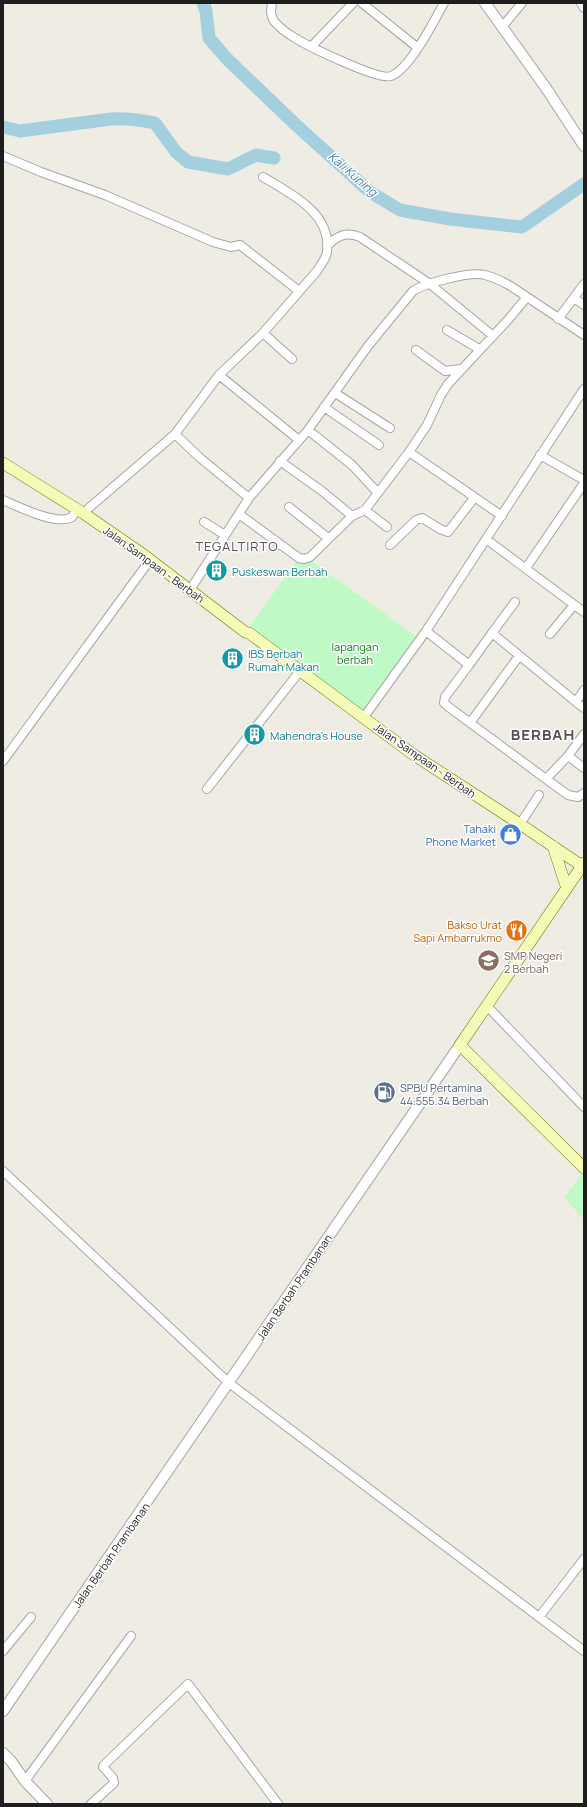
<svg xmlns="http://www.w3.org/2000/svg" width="587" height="1807" viewBox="0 0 587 1807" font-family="Manrope,sans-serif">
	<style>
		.park { fill: #bffac6 }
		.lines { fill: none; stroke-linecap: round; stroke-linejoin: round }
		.river { stroke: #a3cfde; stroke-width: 13 }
		.minor-casing { stroke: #a5a5a5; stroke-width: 10 }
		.tertiary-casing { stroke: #a5a5a5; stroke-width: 12 }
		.secondary-casing { stroke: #677702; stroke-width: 12 }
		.minor { stroke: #fff; stroke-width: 8 }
		.tertiary { stroke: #fff; stroke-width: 10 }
		.secondary { stroke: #f5fbb6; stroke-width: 11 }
		.labels { text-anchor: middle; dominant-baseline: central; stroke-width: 3; stroke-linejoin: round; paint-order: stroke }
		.street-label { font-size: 11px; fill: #1e1e1e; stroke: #fff }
		.culture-label { font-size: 11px; fill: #0d838f; stroke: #fff; text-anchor: start }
		.park-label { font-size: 11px; fill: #097f16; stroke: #fff }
		.shop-label { font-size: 11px; fill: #366cbe; stroke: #fff; text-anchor: end }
		.food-label { font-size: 11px; fill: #c56008; stroke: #fff; text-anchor: end }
		.education-label { font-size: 11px; fill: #785e54; stroke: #fff; text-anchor: start }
		.service-label { font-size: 11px; fill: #4e5e75; stroke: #fff; text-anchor: start }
		.water-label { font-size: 12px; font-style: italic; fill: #4879b0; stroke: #fff }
		.quarter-label { font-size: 13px; letter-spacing: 1px; fill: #515151; stroke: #fff }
		.district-label { font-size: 15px; font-weight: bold; letter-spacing: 1px; fill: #515151; stroke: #fff }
	</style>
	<rect width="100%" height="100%" fill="#efece4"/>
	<path class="park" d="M302,554L424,642L367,721L245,632Z
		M584,1172V1220L564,1197Z"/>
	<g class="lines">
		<path class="river" d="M203,3L206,11L209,38L227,59L295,124L370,192L400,210L450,219L522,227L584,184
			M3,127L20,131L111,119C126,118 140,120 155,123L176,152L188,162L228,169L256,155L274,158"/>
		<defs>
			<path id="minor" d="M272,3C271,10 270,15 274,21C279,27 288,34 295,38C308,46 379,81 391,76C410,69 434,21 444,3
				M362,3L418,48
				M581,3L584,8
				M502,27L522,3
				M311,47L353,3
				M3,156L41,172L105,195L213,242L231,247L240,245L299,291
				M327,246C337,236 346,231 360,237L430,284L492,335
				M574,298L584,305
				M558,319L584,284
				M447,330L479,349
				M263,333L292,359
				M416,350L445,371L461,369
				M219,375L299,440
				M335,393L390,428
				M324,407L379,445
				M308,430L352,465L378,493
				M175,434L199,457L249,498
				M409,452L502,516
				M540,455L584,480
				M280,461L322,491L352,516
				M3,500C19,507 57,526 72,517L77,510
				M289,507L328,538
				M365,510L387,527
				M83,513L175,434L219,375L263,333L317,271C320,266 326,259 327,252C332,213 291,194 263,177
				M239,514L299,558L304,559L310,557L352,516L365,510L409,452L427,425L441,395L448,384L507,321L527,297L584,335
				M204,522L225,535
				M486,539L584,612
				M390,545L416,520L422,518L440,529L448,532L474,498
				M526,568L584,483
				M190,590L249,498L308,430L368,346L413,291C425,283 471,271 485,275C501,279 514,288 527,297
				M426,631L469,665L445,697L444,703L446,705L546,779L568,756L584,768
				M492,633L515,602
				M550,634L574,605
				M469,665L492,633L576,702L584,690
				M576,702L584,708
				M364,717L426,631L584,389
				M470,723L519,656
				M568,756L584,734
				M3,761L150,560
				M546,779L568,795L578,797L584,793
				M207,789L300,671
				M520,824L539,795
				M487,1006L584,1107
				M3,1171L229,1383L584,1651
				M539,1617L584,1559
				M3,1651L31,1617
				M25,1781L131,1636
				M91,1804L114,1783L113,1778L103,1767L104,1765L188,1684L278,1804"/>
			<path id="tertiary" d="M485,3L546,88L584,146
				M3,1711L460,1045
				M3,1753L11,1761L25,1781L47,1804"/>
			<path id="secondary" d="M3,463L83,513L144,555L245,632L249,633L414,755L520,824L582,866
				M553,846L565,883L568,886
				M584,863L460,1045L584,1168"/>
		</defs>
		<use href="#minor" class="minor-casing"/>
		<use href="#tertiary" class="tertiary-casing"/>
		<use href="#secondary" class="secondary-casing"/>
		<use href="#minor" class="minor"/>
		<use href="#tertiary" class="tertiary"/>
		<use href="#secondary" class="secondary"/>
	</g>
	<defs>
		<symbol id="building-disc" viewBox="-11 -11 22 22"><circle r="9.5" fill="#0f9aa8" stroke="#fff"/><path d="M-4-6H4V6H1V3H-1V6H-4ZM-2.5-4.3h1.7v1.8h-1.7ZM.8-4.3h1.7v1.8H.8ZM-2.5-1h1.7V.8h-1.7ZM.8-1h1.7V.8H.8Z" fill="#fff"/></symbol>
		<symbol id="shop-disc" viewBox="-11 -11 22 22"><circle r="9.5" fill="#3f7fe0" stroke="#fff"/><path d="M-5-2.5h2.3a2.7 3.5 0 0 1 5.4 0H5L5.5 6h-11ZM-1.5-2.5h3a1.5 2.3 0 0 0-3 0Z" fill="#fff"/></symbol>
		<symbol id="restaurant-disc" viewBox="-11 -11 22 22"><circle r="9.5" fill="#e8710a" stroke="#fff"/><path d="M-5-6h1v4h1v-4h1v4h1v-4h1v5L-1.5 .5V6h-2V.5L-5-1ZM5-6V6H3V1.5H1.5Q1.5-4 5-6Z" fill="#fff"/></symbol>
		<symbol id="school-disc" viewBox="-11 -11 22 22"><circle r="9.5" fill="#8d6e63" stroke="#fff"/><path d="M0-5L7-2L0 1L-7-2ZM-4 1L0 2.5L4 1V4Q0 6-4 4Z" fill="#fff"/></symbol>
		<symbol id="fuel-disc" viewBox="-11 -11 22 22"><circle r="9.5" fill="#5c6f8a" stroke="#fff"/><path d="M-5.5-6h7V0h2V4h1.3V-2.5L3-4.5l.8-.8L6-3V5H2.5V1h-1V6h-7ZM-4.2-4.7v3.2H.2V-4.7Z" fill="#fff"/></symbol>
	</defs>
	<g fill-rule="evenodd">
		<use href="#building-disc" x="204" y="558" width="25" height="25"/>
		<use href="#building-disc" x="220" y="646" width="25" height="25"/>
		<use href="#building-disc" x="242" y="722" width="25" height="25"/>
		<use href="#shop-disc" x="498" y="822" width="25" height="25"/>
		<use href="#restaurant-disc" x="504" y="918" width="25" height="25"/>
		<use href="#school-disc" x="476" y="948" width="25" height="25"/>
		<use href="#fuel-disc" x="372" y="1080" width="25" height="25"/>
	</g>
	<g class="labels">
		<g class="street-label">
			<text transform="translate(154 564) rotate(36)">Jalan Sampaan - Berbah</text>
			<text transform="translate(425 760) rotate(35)">Jalan Sampaan - Berbah</text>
			<text transform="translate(294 1287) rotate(-56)">Jalan Berbah Prambanan</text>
			<text transform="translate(111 1555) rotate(-55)">Jalan Berbah Prambanan</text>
		</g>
		<g class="culture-label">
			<text x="232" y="571">Puskeswan Berbah</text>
			<text x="248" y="653">IBS Berbah<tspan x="248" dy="13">Rumah Makan</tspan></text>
			<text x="270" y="735">Mahendra's House</text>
		</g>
		<g class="park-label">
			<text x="355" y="646">lapangan<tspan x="355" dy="13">berbah</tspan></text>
		</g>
		<g class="shop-label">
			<text x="496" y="828">Tahaki<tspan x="496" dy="13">Phone Market</tspan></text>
		</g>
		<g class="food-label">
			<text x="502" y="924">Bakso Urat<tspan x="502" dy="13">Sapi Ambarrukmo</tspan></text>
		</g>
		<g class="education-label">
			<text x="504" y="955">SMP Negeri<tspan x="504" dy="13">2 Berbah</tspan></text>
		</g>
		<g class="service-label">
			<text x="400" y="1087">SPBU Pertamina<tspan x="400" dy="13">44.555.34 Berbah</tspan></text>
		</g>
		<g class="water-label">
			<text transform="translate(353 174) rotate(41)">Kali Kuning</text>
		</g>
		<g class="quarter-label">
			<text x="237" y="546">TEGALTIRTO</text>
		</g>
		<g class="district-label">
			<text x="543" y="734">BERBAH</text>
		</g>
	</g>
	<rect width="587" height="1807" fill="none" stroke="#1e1e1e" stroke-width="8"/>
</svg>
